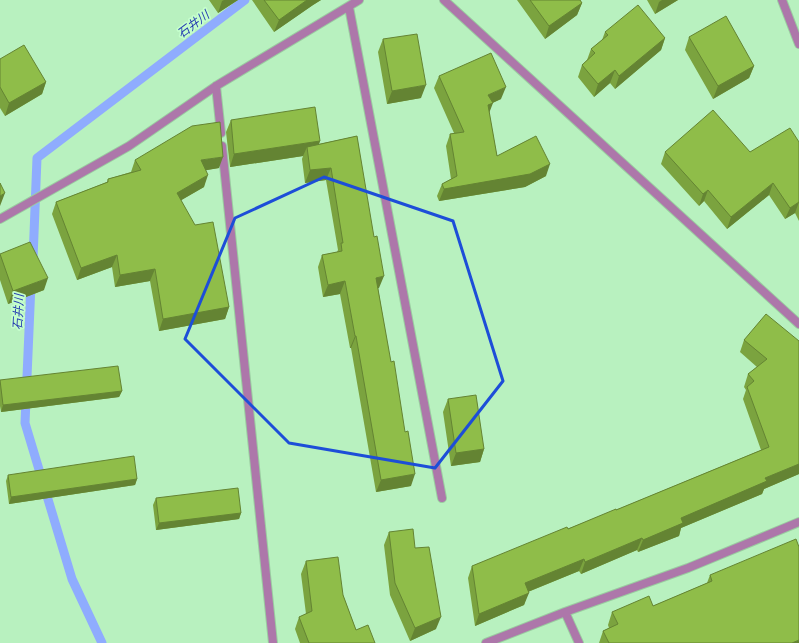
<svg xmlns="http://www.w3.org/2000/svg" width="799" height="643" viewBox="0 0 799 643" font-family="Montserrat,'Noto Sans JP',sans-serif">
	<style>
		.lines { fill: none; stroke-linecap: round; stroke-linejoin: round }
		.stream { stroke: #8facfe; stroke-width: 9 }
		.minor-casing { stroke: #9acca0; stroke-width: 10 }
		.minor { stroke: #ad77aa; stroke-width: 8 }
		.wall { fill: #7ba33f }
		.shaded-wall { fill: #648433 }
		.building { fill: #8fbd49; stroke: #648433 }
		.marked { fill: none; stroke: #1d4ed8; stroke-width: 3; stroke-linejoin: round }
		.labels { text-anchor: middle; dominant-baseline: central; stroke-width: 3.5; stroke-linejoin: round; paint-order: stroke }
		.water-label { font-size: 12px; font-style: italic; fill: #273eb1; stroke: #c5ffcc }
	</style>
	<rect width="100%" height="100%" fill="#b8f1bf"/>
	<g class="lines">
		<path class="stream" d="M33,259L37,158L245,0
			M31,284L25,423L72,579L102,643"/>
		<defs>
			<path id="minor" d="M444,0L799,324
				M782,0L799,44
				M349,7L442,498
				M216,86L221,133
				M222,146L273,643
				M0,219L129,146L216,86L359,0
				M565,612L579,643
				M486,643L565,612L688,568L799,522"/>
		</defs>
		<use href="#minor" class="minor-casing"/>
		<use href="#minor" class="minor"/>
	</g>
	<path class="wall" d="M209,0H238L218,13Z
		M252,0H321L313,5L274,32Z
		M517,0H580L582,3L577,15L545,39Z
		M647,0H678L655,14Z
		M605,32L665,38L661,50L615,89L610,83L594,97L578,77L582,65L587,60L591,49L602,40Z
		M689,37L754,66L749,78L713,99L685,50Z
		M383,39L421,98L387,104L378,52Z
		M0,59L46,82L42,94L5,116L0,108Z
		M439,76L501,99L492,103L489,112L497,156L546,176L525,187L439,201L437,196L442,184L451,179L446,146L450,134L454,133L434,88Z
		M231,120L320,141L319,144L357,136L379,288H378L411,486L376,492L351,348H350L340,294L323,297L318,267L322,255L337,252L338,250L326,180L305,183L302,159L303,156L230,167L226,132Z
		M799,142V221L795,213L785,219L769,195L727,229L704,201L699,206L661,164L665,152H750Z
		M135,160L219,168L206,170L204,187L181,200L229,307L225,319L159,331L150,281L115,287L112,267L77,280L52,214L56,202L107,182L108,179L131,172Z
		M0,254L44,290L8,304L0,280Z
		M744,340L799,341V474L764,489L762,494L681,528L679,536L638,552L637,550L581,574L579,571L528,592L524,605L475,626L468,578L472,566L616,510L761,450L743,399L746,390L744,387L748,374L757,367L740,352Z
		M0,380L122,391L119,397L1,412L0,406Z
		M448,399L484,449L480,462L451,466L443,412Z
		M8,475L137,479L135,485L9,504L6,481Z
		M156,498L241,513L239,519L156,530L153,505Z
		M389,532L415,548L436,629L410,641L390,595L384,545Z
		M306,561L343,595L356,630L375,643H300L295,629L299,617L306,614L301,574Z
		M710,575L799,643H599L603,631L609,628L608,625L612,612L653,606L707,583Z"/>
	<path class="shaded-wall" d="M224,0H238L218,13L222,1Z
		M307,0H321L313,5L274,32L279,20Z
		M662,0H678L655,14L659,2Z
		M582,3L577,15L545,39L549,26Z
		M665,38L661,50L615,89L619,76Z
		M754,66L749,78L713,99L718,86Z
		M615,70L610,83L594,97L598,84Z
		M46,82L42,94L5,116L9,103Z
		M426,85L421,98L387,104L392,91Z
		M506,87L501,99L484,107L488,95Z
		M493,103L488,116V105Z
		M320,141L315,154L307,147L303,156L230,167L234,154Z
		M223,157L219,168L196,172L201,160Z
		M550,164L546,176L525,187L439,201L444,189Z
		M331,168L326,180L305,183L310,170Z
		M208,175L204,187L173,205L177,193Z
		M773,183L769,195L727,229L731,217Z
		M708,190L704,201L699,206L703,194Z
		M5,193L0,206V196Z
		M799,202L795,213L785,219L790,208Z
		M117,255L112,267L77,280L81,268Z
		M155,269L150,281L115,287L120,275Z
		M384,276L379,288L372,290L376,278Z
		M48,278L44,290L8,304L13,291Z
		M345,281L340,294L323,297L328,285Z
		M229,307L225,319L159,331L163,319Z
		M355,336H356L351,348H350Z
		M122,391L119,397L1,412L3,405Z
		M484,449L480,462L451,466L456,453Z
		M799,464V474L764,489L762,494L681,528L679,536L638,552L643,540L681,518L765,478Z
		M415,474L411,486L376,492L381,480Z
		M137,479L135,485L9,504L11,497Z
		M241,513L239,519L156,530L159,523Z
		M642,538L637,550L581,574L585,562Z
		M584,559L579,571L520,595L525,583Z
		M529,593L524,605L475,626L479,614Z
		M441,617L436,629L410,641L415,628Z
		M799,640V643H792Z"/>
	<path class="building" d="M264,0H307L279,20Z
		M530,0H580L582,3L549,26Z
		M638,5L665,38L619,76L615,70L598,84L582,65L595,53L591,49L608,35L605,32Z
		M726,16L754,66L718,86L689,37Z
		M417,34L426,85L392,91L383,39Z
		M24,45L46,82L9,103L0,87V59Z
		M491,53L506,87L488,95L493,103L488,105L497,156L536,136L550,164L530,174L444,189L442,184L457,176L450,134L464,132L439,76Z
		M315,107L320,141L234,154L231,120Z
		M713,110L750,152L790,128L799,142V202L790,208L773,183L731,217L708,190L703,194L665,152Z
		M220,122L223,157L201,160L208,175L177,193L195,225L213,222L229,307L163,319L155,269L120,275L117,255L81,268L56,202L108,182V179L141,170L135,160L192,126Z
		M357,136L374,237L377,236L384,276L376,278L391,362L394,361L405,432L408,431L415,474L381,480L356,336H355L345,281L328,285L322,255L342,251L341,243H343L331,168L310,170L307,147Z
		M0,183L5,193L0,196Z
		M30,242L48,278L13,291L0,254Z
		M766,314L799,341V464L765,478L767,481L681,518L683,523L643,540L642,538L585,562L584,559L525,583L529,593L479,614L472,566L567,527L568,529L616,509V510L769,447L747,387L754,381L748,374L767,359L744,340Z
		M118,366L122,391L3,405L0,380Z
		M476,395L484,449L456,453L448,399Z
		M134,456L137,479L11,497L8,475Z
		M238,488L241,513L159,523L156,498Z
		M413,529L415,548L429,547L441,617L415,628L395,583L389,532Z
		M796,539L799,547V640L792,643H609L603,631L618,624L612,612L649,596L653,606L712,581L710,575Z
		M338,557L343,595L356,630L368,625L375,643H309L299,617L312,611L306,561Z"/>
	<path class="marked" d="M324,177L453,221L503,381L435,468L289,443L185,339L235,218Z"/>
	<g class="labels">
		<g class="water-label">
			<text transform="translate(193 24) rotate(-37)">石井川</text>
			<text transform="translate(18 312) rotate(-87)">石井川</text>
		</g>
	</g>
</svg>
